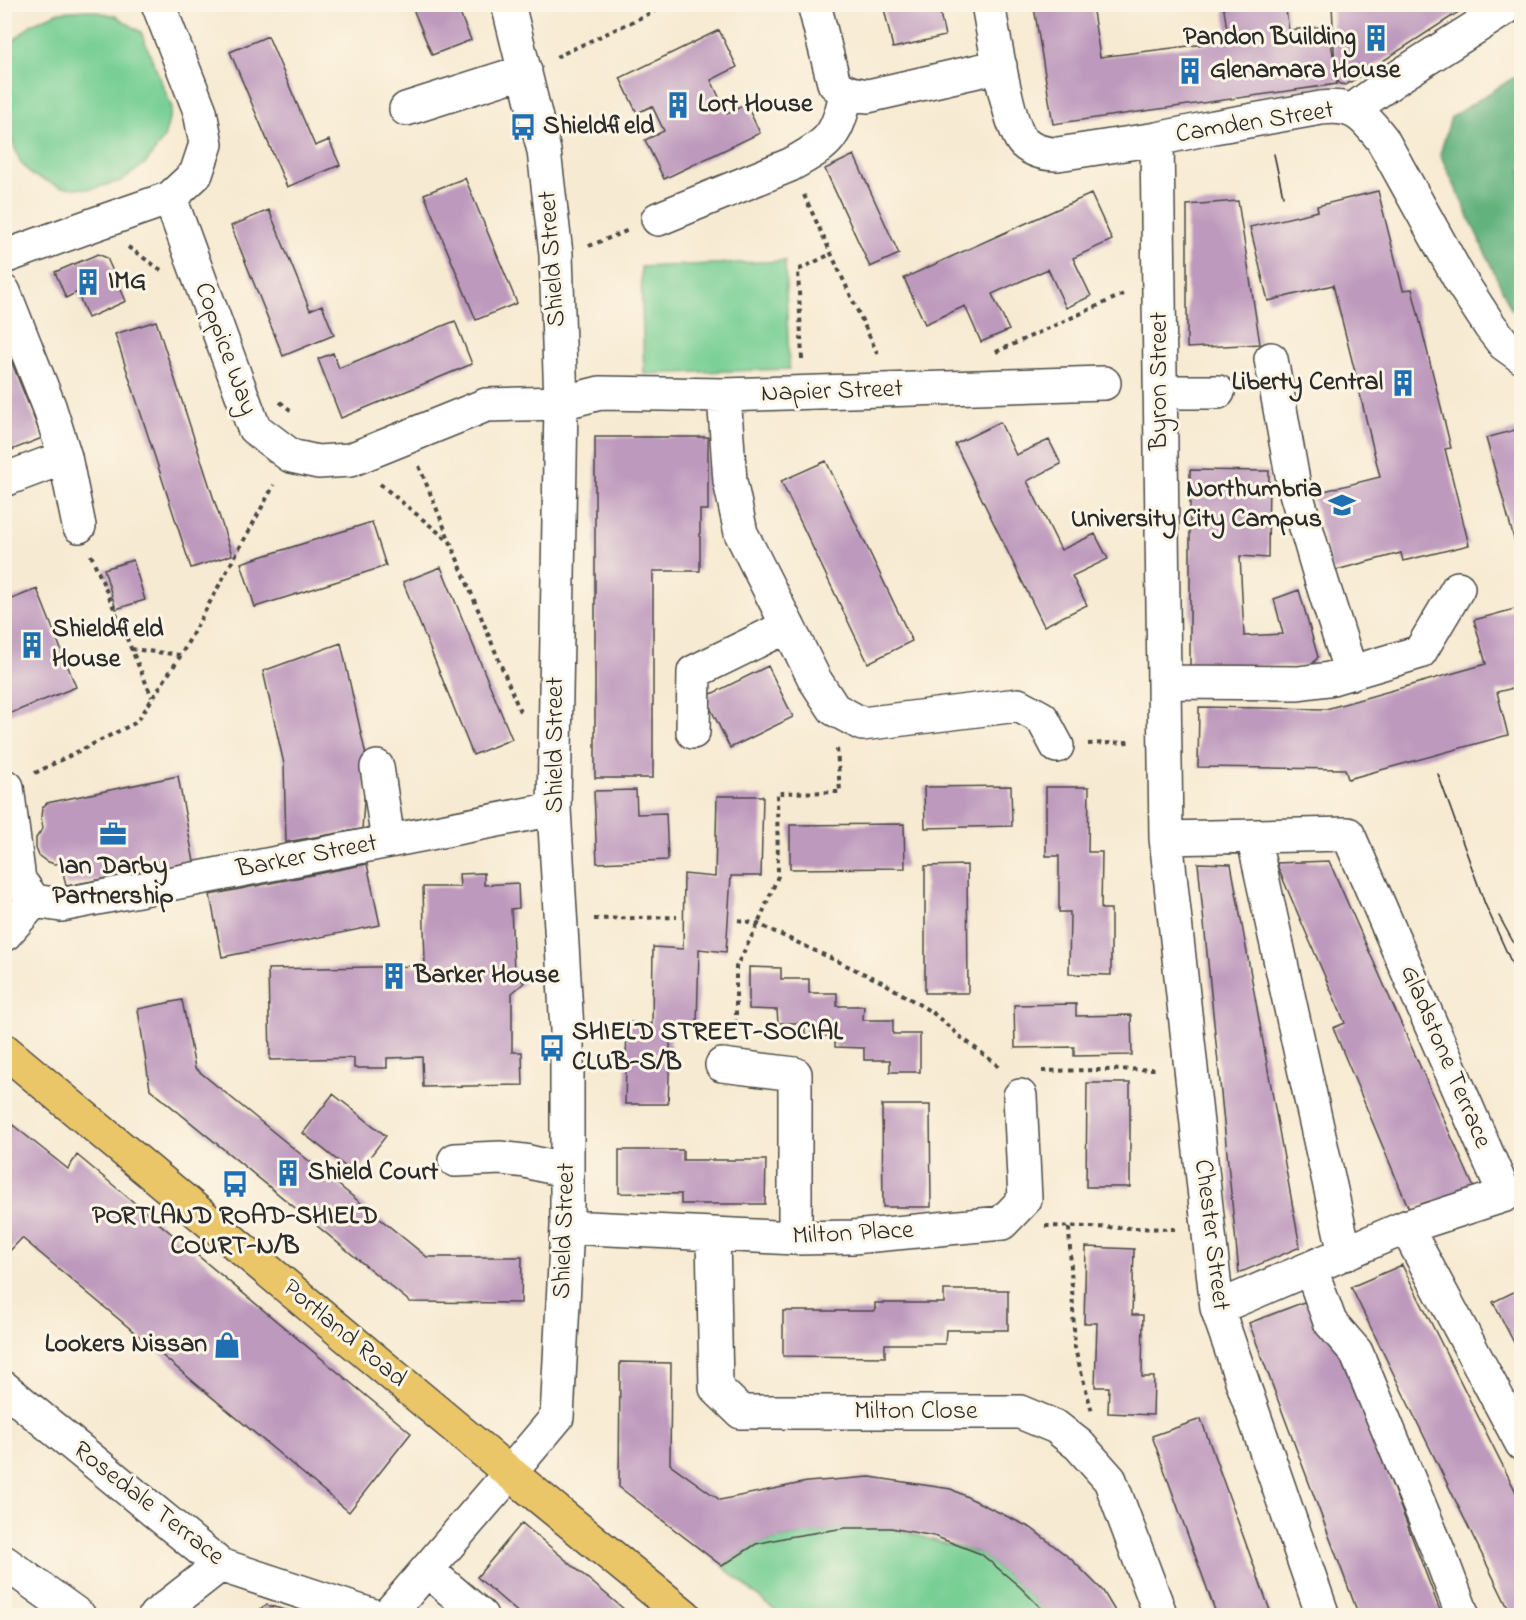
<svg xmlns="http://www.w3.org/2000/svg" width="1526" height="1620" viewBox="0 0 1526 1620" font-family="'Indie Flower',sans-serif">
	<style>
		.green { fill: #78cf94; stroke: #527d60; stroke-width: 1.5 }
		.forest { fill: #62b27e; stroke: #466e54; stroke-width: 1.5 }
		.building { fill: #bd99bd }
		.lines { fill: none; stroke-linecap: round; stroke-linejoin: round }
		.minor-casing { stroke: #4a4844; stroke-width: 36 }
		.major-casing { stroke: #4a4844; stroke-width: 36 }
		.path { stroke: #4a4844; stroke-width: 4; stroke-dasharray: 4.5 4.5; stroke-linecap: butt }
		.minor { stroke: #fff; stroke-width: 33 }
		.major { stroke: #ebc669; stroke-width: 33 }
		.tram { stroke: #2b2b2b; stroke-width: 1.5 }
		.labels { text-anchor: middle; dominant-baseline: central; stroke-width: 6; stroke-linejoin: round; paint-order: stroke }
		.poi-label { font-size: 26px; font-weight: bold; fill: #2b2b2b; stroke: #fcf5e5; text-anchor: start }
		.street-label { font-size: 26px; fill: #2b2b2b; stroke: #fcf5e5 }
	</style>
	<rect width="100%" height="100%" fill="#fcf5e5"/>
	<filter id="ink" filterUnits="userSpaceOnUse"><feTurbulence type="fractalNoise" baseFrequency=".0167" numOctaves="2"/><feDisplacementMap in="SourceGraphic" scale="12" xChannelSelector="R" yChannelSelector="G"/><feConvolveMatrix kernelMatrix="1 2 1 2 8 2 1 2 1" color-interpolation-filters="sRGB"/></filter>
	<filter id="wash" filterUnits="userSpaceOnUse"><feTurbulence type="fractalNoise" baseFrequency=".008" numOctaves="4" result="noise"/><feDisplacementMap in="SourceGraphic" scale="24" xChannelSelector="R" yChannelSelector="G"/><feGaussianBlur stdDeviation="1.35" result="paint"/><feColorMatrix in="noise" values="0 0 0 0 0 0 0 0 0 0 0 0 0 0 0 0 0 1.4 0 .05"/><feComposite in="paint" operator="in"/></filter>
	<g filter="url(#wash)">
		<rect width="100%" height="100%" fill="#f7ead2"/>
		<path class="green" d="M88,10L116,16L141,32L172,108L164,138L146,163L121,181L91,189L61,187L32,175L21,163L4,121L5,55L11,43L32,24L59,12Z
			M785,261L789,369L644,374L641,267Z
			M845,1528H891L981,1554L1020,1587L1049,1615H780L722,1566L756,1544L788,1537Z"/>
		<path class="forest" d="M1521,73V315L1511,309L1440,154L1451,117Z"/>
		<g id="blocks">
			<path class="building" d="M411,4H456L471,40L432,55Z
				M883,4H938L945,36L893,48Z
				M1223,4H1285L1289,30L1329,26L1335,70L1332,4H1471L1346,85L1340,84L1336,79L1337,84L1053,124L1034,7L1054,5H1092L1100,57L1229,41Z
				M719,30L737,67L711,80L727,114L746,104L760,133L664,179L645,140L664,131L652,106L637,113L620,78Z
				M268,36L315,146L329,140L340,165L287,187L230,52Z
				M854,155L899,254L870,267L825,169Z
				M465,178L517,303L476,320L424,194Z
				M1378,191L1403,290L1412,289L1451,448L1445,449L1469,545L1403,561L1401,553L1332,571L1312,494L1380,477L1359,390L1372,387L1369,377L1357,380L1333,285L1268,301L1250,227L1318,211L1317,206Z
				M1091,194L1112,240L1073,258L1091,296L1066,308L1048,269L992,294L1009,330L981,342L965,306L925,324L904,278Z
				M1238,201L1260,344L1187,348V205Z
				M269,210L310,310L322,305L334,335L283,356L231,226Z
				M98,254L107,258L126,301L88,318L77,292L66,298L55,272Z
				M156,321L232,555L191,568L115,334Z
				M455,321L472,364L341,418L318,359L333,353L339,368Z
				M4,343L42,438L4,453Z
				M1000,422L1016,455L1049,440L1061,464L1027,481L1061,550L1095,534L1108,559L1072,576L1087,605L1044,626L955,444Z
				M1522,428V564H1521L1486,438Z
				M595,437H708V510H700V571H653V778H595Z
				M826,461L912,641L868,663L781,481Z
				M1190,470L1269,471L1268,558L1240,556L1244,636L1283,634L1274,599L1299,590L1318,657L1311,666H1190Z
				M372,522L386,566L255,607L241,563Z
				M133,560L145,600L116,609L104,569Z
				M441,567L512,739L473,755L403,582Z
				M37,589L76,687L4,716V602Z
				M1522,607V686L1497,692L1508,735L1348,779L1345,769L1198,767L1199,707L1326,709L1486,664L1474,620Z
				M341,643L367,760L362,829L286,842L284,764L263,671Z
				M768,666L793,717L730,748L705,697Z
				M178,776L194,862L66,886L61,863L54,864L46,861L39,856L36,848V838L43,828L41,817L42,808L47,803Z
				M1011,786L1012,826L925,828L924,787Z
				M1046,787H1089L1088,852H1102L1101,909H1111V975L1069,974L1070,912H1059V856H1046Z
				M636,790L637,814L666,813L668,860L597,863L594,791Z
				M717,796H763L761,876H731L726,952L699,949L697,1025L671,1022L668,1104H625L627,1022L652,1024L653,947L683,949L684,874L715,877Z
				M904,824L905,868L790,869V825Z
				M1329,861L1475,1190L1409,1209L1333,1028L1345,1023L1276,863Z
				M1198,863L1231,864L1300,1247L1239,1273Z
				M367,864L380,925L222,957L210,895Z
				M967,865L968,993H925V866Z
				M484,873V885L518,883L519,908L511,909L514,970L524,983L512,993V1052H522L523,1085L423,1087L422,1057L387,1058V1068H354V1058L270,1060L268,969L425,966L423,887H460L459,874Z
				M749,967L781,968V979H809V993H837V1006H864L863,1020H893V1034H920V1072H890V1060H864V1048L835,1047V1036L805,1035V1023H778L777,1010L749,1009Z
				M182,1000L195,1068L427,1257H522L521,1303L410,1302L150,1089L138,1009Z
				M1076,1004V1016L1131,1015L1132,1055L1074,1056V1047L1015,1048L1014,1005Z
				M1087,1083H1130V1187H1086Z
				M333,1094L386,1136L356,1175L303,1133Z
				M882,1105H930L931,1207H883Z
				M4,1118L68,1169L77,1155L411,1433L349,1512L22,1238L4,1257Z
				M619,1150H683V1160H766L765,1204H681V1194L619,1193Z
				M1086,1247L1134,1249L1132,1315H1143L1142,1377H1154L1153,1415L1108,1413L1109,1387H1095L1097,1323H1084Z
				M1402,1265L1522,1504V1616H1512L1351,1287Z
				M1522,1288V1358L1493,1302Z
				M944,1290H1008V1330H946L945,1344H885V1357L783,1356V1311H875V1303H944Z
				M1320,1296L1442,1616H1359L1249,1323Z
				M620,1362L671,1363L670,1464L720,1500L807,1482L870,1477L951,1489L1031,1528L1071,1559L1103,1591L1118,1616H1049L1020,1587L981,1554L934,1536L891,1528H845L788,1537L756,1544L722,1566L619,1487Z
				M1201,1419L1272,1616H1217L1152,1436Z
				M522,1523L632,1616H522L477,1577Z
				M266,1605L306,1615V1616H252Z"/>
		</g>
	</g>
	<g filter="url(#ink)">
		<use href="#blocks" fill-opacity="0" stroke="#4a4844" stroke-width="1.5"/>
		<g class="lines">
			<defs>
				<path id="minor" d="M814,4L834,83C844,93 855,94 868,96L1000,66
					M988,4C993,31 1008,128 1024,143C1034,152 1045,154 1058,154L1157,139L1214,127L1321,108C1354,104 1363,115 1382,139L1460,280L1490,326L1504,344L1522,357
					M406,109L525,71
					M1353,110C1403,71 1459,39 1512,4
					M1157,139L1166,838L1217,1308L1323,1616
					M170,198L254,428L291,456L318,462L350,460L486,405L561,403L600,393L724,395L1104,383
					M658,219L790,165C829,144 838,136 846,92
					M4,257L95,224L170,198L196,174L206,144L200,111L158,4
					M4,292L49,406L65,457L79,526
					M1271,359L1294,486L1321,579L1351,673
					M1160,392H1218
					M724,395L730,481L741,533L815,680L834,709L862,724L1018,705L1042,718L1057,746
					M4,480L65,457
					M1164,682L1298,683L1329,679L1420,652L1458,588
					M693,732L694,672L788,626
					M377,767L388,841
					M7,787L19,880L34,901L61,905L554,809
					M1253,836L1345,1254
					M1166,838L1348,834L1505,1195L1406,1227L1217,1308
					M5,934L34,901
					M722,1065L795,1074V1238
					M455,1160L501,1158L525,1161L567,1171
					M567,1227L795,1238L853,1237L1002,1223L1025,1199L1020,1096
					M1406,1227L1522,1444
					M713,1234L716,1388L741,1412H1020L1056,1427L1079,1445L1110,1480L1161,1616
					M1311,1269L1330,1322L1356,1352L1440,1555L1463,1616
					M4,1388L220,1565L374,1616
					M4,1562L79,1616
					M427,1570L481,1616
					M155,1616L220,1565
					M387,1616L510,1473L557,1417L567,1227V1030L554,809L561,403L556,254L544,151L508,4"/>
				<path id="major" d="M4,1050L510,1473L685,1616"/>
			</defs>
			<use href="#minor" class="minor-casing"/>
			<use href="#major" class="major-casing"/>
			<path class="path" d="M556,57L670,4
				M804,195L879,357
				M589,246L629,230
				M128,247L161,270
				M996,352L1126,293
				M802,359L798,270L831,254
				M280,402L293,412
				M419,466L521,714
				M380,484L450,542
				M91,555L152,697
				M131,649L181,655
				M1088,744L1131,742
				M35,773L137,722L181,655L274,485
				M594,919L677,917
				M738,920L758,924L884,983L933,1013L962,1038L995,1063L1000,1069
				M736,1033V967L758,924L778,876L777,793L840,792L837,748
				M1042,1071L1157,1069
				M1045,1226L1175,1229
				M1069,1228L1075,1349L1092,1412"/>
			<use href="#minor" class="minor"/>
			<use href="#major" class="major"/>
			<path class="tram" d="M1274,154L1283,196
				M1438,774L1485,904L1522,986
				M1499,916L1522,958"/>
		</g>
	</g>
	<defs>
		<symbol id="building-bare" viewBox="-9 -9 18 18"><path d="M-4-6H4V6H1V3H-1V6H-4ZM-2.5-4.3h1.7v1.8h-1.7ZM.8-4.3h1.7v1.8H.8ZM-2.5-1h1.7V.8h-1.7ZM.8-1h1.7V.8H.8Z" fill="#1f6fb2" stroke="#fcf5e5" stroke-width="2.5" paint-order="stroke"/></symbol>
		<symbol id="bus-bare" viewBox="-9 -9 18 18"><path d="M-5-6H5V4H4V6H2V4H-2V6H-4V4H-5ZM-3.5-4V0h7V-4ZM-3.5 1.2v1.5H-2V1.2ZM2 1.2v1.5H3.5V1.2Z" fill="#1f6fb2" stroke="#fcf5e5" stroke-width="2.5" paint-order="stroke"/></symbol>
		<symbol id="university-bare" viewBox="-9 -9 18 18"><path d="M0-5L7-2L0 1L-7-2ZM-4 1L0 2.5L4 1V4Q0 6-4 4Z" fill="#1f6fb2" stroke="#fcf5e5" stroke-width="2.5" paint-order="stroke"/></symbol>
		<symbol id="office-bare" viewBox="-9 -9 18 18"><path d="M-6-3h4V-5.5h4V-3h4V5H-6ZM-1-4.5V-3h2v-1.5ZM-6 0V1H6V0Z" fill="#1f6fb2" stroke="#fcf5e5" stroke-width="2.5" paint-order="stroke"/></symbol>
		<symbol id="shop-bare" viewBox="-9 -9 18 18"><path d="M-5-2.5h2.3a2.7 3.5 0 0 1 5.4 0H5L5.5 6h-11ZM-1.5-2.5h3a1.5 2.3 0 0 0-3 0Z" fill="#1f6fb2" stroke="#fcf5e5" stroke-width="2.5" paint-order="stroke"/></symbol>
	</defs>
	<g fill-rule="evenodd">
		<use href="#building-bare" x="1357" y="19" width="38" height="38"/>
		<use href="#building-bare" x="1171" y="52" width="38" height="38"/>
		<use href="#building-bare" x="659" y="86" width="38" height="38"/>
		<use href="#bus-bare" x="504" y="108" width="38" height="38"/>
		<use href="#building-bare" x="69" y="263" width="38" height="38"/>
		<use href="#building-bare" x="1384" y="364" width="38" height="38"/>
		<use href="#university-bare" x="1323" y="486" width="38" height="38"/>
		<use href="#building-bare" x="13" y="626" width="38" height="38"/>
		<use href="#office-bare" x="94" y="815" width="38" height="38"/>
		<use href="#building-bare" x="375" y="957" width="38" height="38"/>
		<use href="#bus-bare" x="533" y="1029" width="38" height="38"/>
		<use href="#building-bare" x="269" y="1154" width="38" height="38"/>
		<use href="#bus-bare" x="216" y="1165" width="38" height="38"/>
		<use href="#shop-bare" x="208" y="1326" width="38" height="38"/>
	</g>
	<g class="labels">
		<g class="poi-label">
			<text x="1356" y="38" text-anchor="end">Pandon Building</text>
			<text x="1210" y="71">Glenamara House</text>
			<text x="698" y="105">Lort House</text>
			<text x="543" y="127">Shieldfield</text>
			<text x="108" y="282">IMG</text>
			<text x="1383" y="383" text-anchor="end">Liberty Central</text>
			<text x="1322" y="490" text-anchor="end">Northumbria<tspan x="1322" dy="30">University City Campus</tspan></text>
			<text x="52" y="630">Shieldfield<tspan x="52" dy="30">House</tspan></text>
			<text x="113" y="867" text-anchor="middle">Ian Darby<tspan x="113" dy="30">Partnership</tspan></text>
			<text x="414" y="976">Barker House</text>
			<text x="572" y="1033">SHIELD STREET-SOCIAL<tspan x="572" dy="30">CLUB-S/B</tspan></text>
			<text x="308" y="1173">Shield Court</text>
			<text x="235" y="1217" text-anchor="middle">PORTLAND ROAD-SHIELD<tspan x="235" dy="30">COURT-N/B</tspan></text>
			<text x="207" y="1345" text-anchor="end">Lookers Nissan</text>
		</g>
		<g class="street-label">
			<text transform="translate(1255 123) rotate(-9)">Camden Street</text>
			<text transform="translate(553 259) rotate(-94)">Shield Street</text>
			<text transform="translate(225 349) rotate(70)">Coppice Way</text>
			<text transform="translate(1160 381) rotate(-90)">Byron Street</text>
			<text transform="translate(832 392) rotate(-2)">Napier Street</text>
			<text transform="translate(556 745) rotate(-90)">Shield Street</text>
			<text transform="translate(307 857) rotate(-11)">Barker Street</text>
			<text transform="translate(1445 1057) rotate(67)">Gladstone Terrace</text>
			<text transform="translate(565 1231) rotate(-88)">Shield Street</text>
			<text transform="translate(853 1234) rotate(-3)">Milton Place</text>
			<text transform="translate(1211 1235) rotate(83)">Chester Street</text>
			<text transform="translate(344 1334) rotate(40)">Portland Road</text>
			<text x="916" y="1412">Milton Close</text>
			<text transform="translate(148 1504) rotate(38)">Rosedale Terrace</text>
		</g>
	</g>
	<rect width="1526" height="1620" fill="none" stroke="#fcf5e5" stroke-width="24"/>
</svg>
